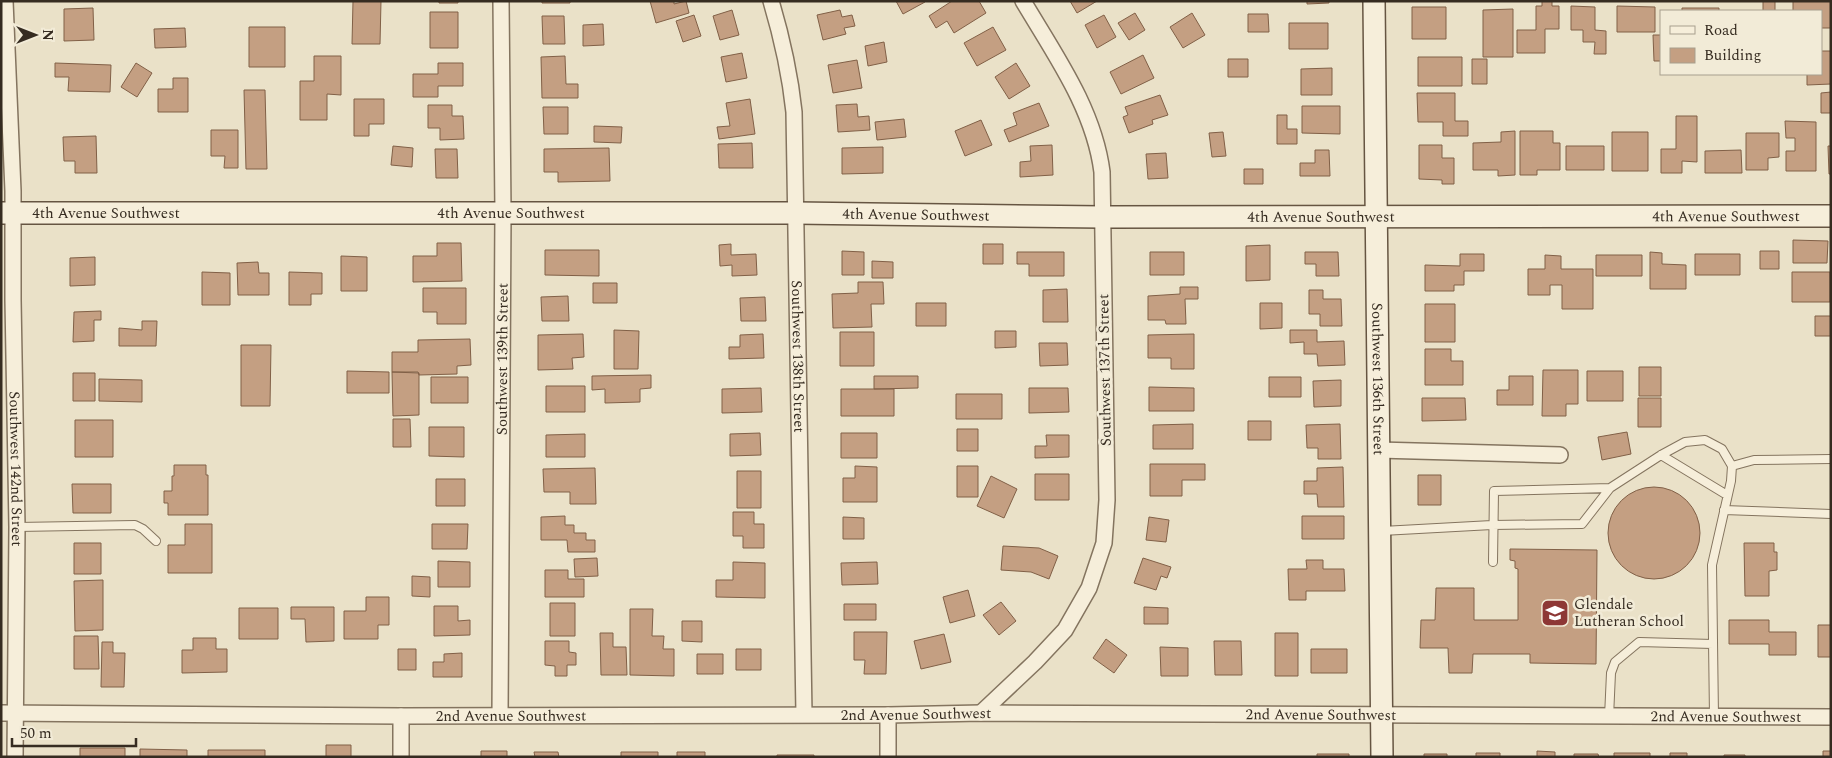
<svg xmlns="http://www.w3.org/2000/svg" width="1832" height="758" viewBox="0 0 1832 758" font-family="Spectral,serif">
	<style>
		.building { fill: #c49f82; stroke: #816047 }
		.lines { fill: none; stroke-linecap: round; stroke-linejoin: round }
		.lane-casing { stroke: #84745f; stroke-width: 10 }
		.street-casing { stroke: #84745f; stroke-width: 18 }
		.secondary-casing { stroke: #665542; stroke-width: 24 }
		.lane { stroke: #f6eeda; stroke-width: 8 }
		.street { stroke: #f6eeda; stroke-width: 15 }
		.secondary { stroke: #f6eeda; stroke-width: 21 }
		.labels { text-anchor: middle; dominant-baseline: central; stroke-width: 5; stroke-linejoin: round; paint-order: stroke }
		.street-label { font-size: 15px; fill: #362c21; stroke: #f2ebd7 }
		.poi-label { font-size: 15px; fill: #362c21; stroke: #f2ebd7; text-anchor: start }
	</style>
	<rect width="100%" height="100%" fill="#eae1c8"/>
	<path class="building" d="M353,1H381L380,44H352Z
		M439,1H458V3H439Z
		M542,1H570V3H542Z
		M650,1H674V4L686,1L689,13L656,23Z
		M896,1H925V2L903,14Z
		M952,1H979L986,13L954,33L947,21L936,28L929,16Z
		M1070,1H1097L1077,13Z
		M1307,1H1329V3L1307,4Z
		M1542,1H1552V6H1559V29H1545V53H1517V30H1536V6H1542Z
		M1763,1H1775V11H1763Z
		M1793,1H1831V28H1821V11H1793Z
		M1571,6L1595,7V30L1606,31V54H1594L1595,42H1583V30H1571Z
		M1617,6L1655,7V32H1617Z
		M1412,7H1446V39H1412Z
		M93,8L94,40L64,41V9Z
		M1682,8H1719V11H1682Z
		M1513,9V57H1483V10Z
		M732,10L739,35L720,40L713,16Z
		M840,10L842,17L852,15L855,26L844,28L846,34L823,40L817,15Z
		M430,12H458V48H430Z
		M1135,13L1145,30L1129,40L1118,23Z
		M1192,13L1205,35L1183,48L1170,27Z
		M1248,14H1268L1269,32H1248Z
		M694,15L701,36L683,42L676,21Z
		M1104,15L1116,37L1097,48L1085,25Z
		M542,16H564L565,44H543Z
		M1289,23H1328V49H1289Z
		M603,24L604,45L583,46V25Z
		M249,27H285V67H249Z
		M993,27L1006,50L977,66L964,43Z
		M185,28L186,47L155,48L154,29Z
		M1653,35H1661V61H1654Z
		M884,42L887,62L868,66L865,46Z
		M1821,51H1831V84L1807,85V74H1821Z
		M742,53L747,78L726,82L721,57Z
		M1143,55L1154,78L1121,94L1110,72Z
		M314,56H341V95L327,94V120H300V81H314Z
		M565,56L566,84H578V98H542L541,57Z
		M1418,57H1462V86H1418Z
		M1228,59H1248V77H1228Z
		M1472,59H1487V84H1472Z
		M857,60L862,88L833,93L828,65Z
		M55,63L111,65L110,92L68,91L69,77H55Z
		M136,63L152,73L137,97L121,87Z
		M438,63H463V86H438V97H413V74H438Z
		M1016,63L1030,86L1009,99L995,77Z
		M1332,68V95H1301V69Z
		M173,78H188V112H158V89H173Z
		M244,90H265L267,169H246Z
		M1831,92V113H1821V93Z
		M1417,93H1455V121H1468V136H1443V122H1418Z
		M1160,95L1168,115L1152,120L1153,124L1129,133L1123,117L1128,115L1125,107Z
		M354,99H384V124H369V136H354Z
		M750,99L755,134L719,139L717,127L730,126L726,103Z
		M1039,103L1049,126L1009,142L1004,130L1017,125L1013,113Z
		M857,104L858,117L869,116L870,130L838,132L836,105Z
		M428,105H452V116H463L464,139L440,140V128H428Z
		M1302,106H1340V134L1302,133Z
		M543,107H568V134H544Z
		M1277,115H1287V129H1297V144H1277Z
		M1676,116H1697V162L1682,161V173H1661V149H1676Z
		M904,119L906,137L877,140L875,122Z
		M981,120L992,145L965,156L955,131Z
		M1785,121L1816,122V171H1786V151H1795V138H1786Z
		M594,126L622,127L621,143L594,142Z
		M211,130H238V168H224L225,156H211Z
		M1515,131V175L1498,176V170H1473V143L1501,142V132Z
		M1520,131H1553V143H1560V170H1537V175H1520Z
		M1223,132L1226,156L1212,157L1209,133Z
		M1612,132H1648V171H1612Z
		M1746,133H1779V157L1768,158V170H1746Z
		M96,136L97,173H75V161H64L63,137Z
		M752,143L753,168H719L718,144Z
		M1052,145L1053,175L1020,177V162L1031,161L1030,146Z
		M1419,145H1442V158H1454V184H1442V180L1419,179Z
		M393,146L413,148L412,167L391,165Z
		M1566,146H1604V170H1566Z
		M1828,146H1831V174H1829Z
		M883,147V173L842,174V148Z
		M609,148L610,181L558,182V172H544V149Z
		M435,149H457L458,178H436Z
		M1315,150H1329L1330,176H1300V163H1315Z
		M1741,150L1742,173H1705V151Z
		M1166,153L1168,178L1148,179L1146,154Z
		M1244,169H1263V184H1244Z
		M1793,240L1828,241L1827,263H1793Z
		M437,243H461L462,281L413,282V256H437Z
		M731,244V255L756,254L757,275L732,276V265L720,266L719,245Z
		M983,244H1003V264H983Z
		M1270,245V280L1246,281V246Z
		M545,250H599V276L545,275Z
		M842,251L864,252V275H842Z
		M1760,251H1779V269H1760Z
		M1017,252H1064V276H1029V264H1017Z
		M1150,252H1184V275H1150Z
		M1305,252H1338L1339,276H1316V264H1305Z
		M1650,252L1662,253V264L1686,265V289H1650Z
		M1460,254H1484V271H1464V285H1454V291H1425V265L1460,266Z
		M1695,254H1740V275H1695Z
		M1545,255L1561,256V269H1593V309H1562V285H1550V295H1528V269H1545Z
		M1596,255H1642V276H1596Z
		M341,256L367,257V291H341Z
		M95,257V285L70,286V258Z
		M872,261L893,262V278H872Z
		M258,262L259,273H269V295H238L237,263Z
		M202,272L230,273V305H202Z
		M289,272L322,273V294H311V305H289Z
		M1792,272H1830V302H1792Z
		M858,282H883L884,304H871L872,327L833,328L832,294L858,293Z
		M593,283H617V303H593Z
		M1180,287H1198V299H1185L1186,324H1166L1165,320H1148V296L1180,294Z
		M423,288H466V324H437V312H423Z
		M1067,289L1068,322H1043V290Z
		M1309,290H1323V299H1341L1342,326H1320V314H1309Z
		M568,296L569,321H542L541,297Z
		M765,297L766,321H741L740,298Z
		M916,303H946V326H916Z
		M1260,303H1282V328L1260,329Z
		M1425,304H1455V342H1425Z
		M101,311V320H94V341L73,342L74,312Z
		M1815,316H1831V336H1815Z
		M142,321H157L156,346H119V328L142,330Z
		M614,330L639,331L638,369H614Z
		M1290,330H1317V342L1344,341L1345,365L1318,366L1317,354H1304V342L1290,343Z
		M995,331H1016V347L995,348Z
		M840,332H874V366H840Z
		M583,334L584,357L572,358L573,369L538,370V335Z
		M763,334L764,358L729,359V347H740V335Z
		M1194,334V369H1171V358H1148V335Z
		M470,339L471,365L457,366V374L419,375L418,372H392V352H418V340Z
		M1039,343H1067L1068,365L1040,366Z
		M241,345H271L270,406H241Z
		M1425,349H1451V361H1463V385H1425Z
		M1639,367H1661V396H1639Z
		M1543,370H1578V404H1566V416H1542Z
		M347,371L389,372V393H347Z
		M1587,371H1623V401H1587Z
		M392,372L419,373V415L393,416Z
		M73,373H95V401H73Z
		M651,375V388L640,389V402L605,403V389L592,390V376Z
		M874,376H918V388L874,389Z
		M1509,376H1533V405H1497V390H1509Z
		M431,377H468V403H431Z
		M1269,377H1301V397H1269Z
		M99,379L142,380V402L99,401Z
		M1341,380V406L1314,407L1313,381Z
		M546,386H585V412H546Z
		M1149,387L1194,388V411H1149Z
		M761,388L762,412L722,413V389Z
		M1029,388H1068L1069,412L1029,413Z
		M841,389H894V416H841Z
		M956,394H1002V419H956Z
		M1422,398H1465L1466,420L1422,421Z
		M1638,398H1661V427H1638Z
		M393,419H410L411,447H393Z
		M75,420H113V457H75Z
		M1248,421H1271V440H1248Z
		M1193,424V449H1153V425Z
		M1340,424L1341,459H1318V448H1307L1306,425Z
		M429,427H464V457L429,456Z
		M957,429H978V451H957Z
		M1627,432L1631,454L1602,460L1598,437Z
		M760,433L761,455L730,456V434Z
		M841,433H877V458H841Z
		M585,434V457H546V435Z
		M1046,435H1069V457L1035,458V446H1047Z
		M1150,464H1205V480H1182V496H1150Z
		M174,465H206V475H208V515H168V503H164V491H172V476H174Z
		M855,466L877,467V502H843V478H855Z
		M957,466H978V497H957Z
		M1343,467L1344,507H1318L1317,494H1304V481H1317V468Z
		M595,468L596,504H570V492H544L543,469Z
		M737,471H761V508H737Z
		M1035,474H1069V500H1035Z
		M1418,475H1441V505H1418Z
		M991,476L1017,489L1004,518L977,506Z
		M436,479H465V506H436Z
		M72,484H111V513H73Z
		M1608 533a46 46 0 1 1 92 0a46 46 0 1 1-92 0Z
		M733,512H754V524H764V548H743V536H733Z
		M565,516V525H574V533H586V540H595V552H568L567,540H541V517Z
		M1302,516H1344V539H1302Z
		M843,517L864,518V539H843Z
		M1149,517L1169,520L1166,542L1146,540Z
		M185,524H212V573H168V545H185Z
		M432,524H468L467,549H432Z
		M74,543H101V574H74Z
		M1744,543H1774V552H1777V570L1769,571V596H1745Z
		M1003,546L1039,548L1058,556L1049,579L1031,572L1001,570Z
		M1510,549L1597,550L1596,664L1530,663V654H1473L1472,673H1449L1448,648H1420L1421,620H1435L1436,588H1474V620H1518V569L1515,568V561L1510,560Z
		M597,558L598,576L575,577L574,559Z
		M1143,558L1171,567L1167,578L1161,576L1156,590L1134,583Z
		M1306,560H1323V569H1344L1345,591H1306V600H1289L1288,569H1307Z
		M438,561L470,562V587H438Z
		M733,562L765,563V598L716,597V580H733Z
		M877,562L878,584L842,585L841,563Z
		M545,570H568V579H584V597H545Z
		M412,576L430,577V597L412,596Z
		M103,580V630L75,631L74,581Z
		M968,590L975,616L950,623L943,597Z
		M366,597H389V625H378V639H344V611H366Z
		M1001,602L1016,621L999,635L983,615Z
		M550,603H575V636H550Z
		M844,604H876V620H844Z
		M434,606H458V621L470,620V635L434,636Z
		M291,607H334V641L306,642L305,619H291Z
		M1144,607L1168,608V624H1144Z
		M239,608H278V639H239Z
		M630,609H653L652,636H664L663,649H674V676L630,675Z
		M1729,620H1769V632H1796V655H1769V644H1729Z
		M682,621H702V642L682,641Z
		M1818,625H1831V657H1818Z
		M854,632H887L886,674H864L865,660H854Z
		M600,633H613V647H626L627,675H601Z
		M1275,633H1298V676H1275Z
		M944,634L951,662L921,669L914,641Z
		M74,636H98L99,669H74Z
		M193,638H216V649H227V672L182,673V650H193Z
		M1106,639L1127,655L1114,673L1093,658Z
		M545,641H569V652L576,653V665H567V676H555V666L545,665Z
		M1214,641H1241L1242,675H1215Z
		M102,642H113V653H125L124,687H101Z
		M1160,647L1188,648V676H1161Z
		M398,649H416V670H398Z
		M736,649H761V670H736Z
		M1311,649H1347V673H1311Z
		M462,653V677H433V662H444V654Z
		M697,654H723V674H697Z
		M326,745H351V757H326Z
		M80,748H125V757H80Z
		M140,749L187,750V757H140Z
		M208,750H265V757H208Z
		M481,751H507V757H481Z
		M1537,751L1555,752V757H1537Z
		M1823,751H1831V757H1823Z
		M534,752H558L559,757H535Z
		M621,752H658V757H621Z
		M677,752H705V757H677Z
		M1476,753H1500V757H1476Z
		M1614,753H1650V757H1614Z
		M1670,753H1687V757H1670Z
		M1317,754H1349V757H1317Z
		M1424,754H1447V757H1424Z
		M1574,754H1598L1599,757H1574Z
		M777,755H814V757H777Z
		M1724,755H1745V757H1724Z"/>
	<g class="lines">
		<defs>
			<path id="lane" d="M1661,455L1727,495
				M1732,466L1754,460L1831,459
				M1610,488L1661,455L1685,442L1705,440L1722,449L1732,466L1731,481L1712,565L1714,717
				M1724,510L1831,514
				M17,527L135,525L143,529L156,541
				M1382,531L1492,525L1582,524L1610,488L1494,491L1493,562
				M1609,717L1611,673L1615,662L1639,642L1713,644"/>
			<g id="street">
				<path id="s1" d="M5,1L13,191V300L17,527L15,757"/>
				<path id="s2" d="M771,1C782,38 790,74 794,112L804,714"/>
				<path d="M1378,450L1560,455"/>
				<path id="s3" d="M1,713L401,716L888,715L981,713L1831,717"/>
				<path d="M981,713L1035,662L1065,630L1089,588L1104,543L1107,500L1102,172C1094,109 1055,55 1023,1"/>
				<path id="s4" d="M500,715L503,213L501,1"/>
				<path d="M888,715V757"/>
				<path d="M401,757V716"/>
			</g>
			<g id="secondary">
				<path id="s5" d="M1374,1L1382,757"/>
				<path id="s6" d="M1,213H796L1102,217L1831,216"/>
			</g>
		</defs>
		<use href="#lane" class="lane-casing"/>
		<use href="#street" class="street-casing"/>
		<use href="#secondary" class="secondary-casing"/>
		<use href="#lane" class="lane"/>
		<use href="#street" class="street"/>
		<use href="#secondary" class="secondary"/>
	</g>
	<defs>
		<symbol id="school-square" viewBox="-11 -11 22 22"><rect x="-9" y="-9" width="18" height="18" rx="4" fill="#8d3735" stroke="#f2ebd7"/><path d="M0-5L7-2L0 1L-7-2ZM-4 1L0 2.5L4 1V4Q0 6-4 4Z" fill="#fff"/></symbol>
	</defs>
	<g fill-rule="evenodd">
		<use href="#school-square" x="1539" y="597" width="32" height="32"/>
	</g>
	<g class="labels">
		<g class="street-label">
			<text stroke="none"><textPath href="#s6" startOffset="105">4th Avenue Southwest</textPath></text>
			<text stroke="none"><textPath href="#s6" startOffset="510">4th Avenue Southwest</textPath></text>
			<text stroke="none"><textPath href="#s6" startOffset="915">4th Avenue Southwest</textPath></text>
			<text stroke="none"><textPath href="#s6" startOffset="1725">4th Avenue Southwest</textPath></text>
			<text stroke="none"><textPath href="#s6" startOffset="1320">4th Avenue Southwest</textPath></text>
			<text stroke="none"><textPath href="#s2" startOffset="358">Southwest 138th Street</textPath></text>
			<text stroke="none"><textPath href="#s4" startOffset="356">Southwest 139th Street</textPath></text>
			<text transform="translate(1105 370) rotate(-91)">Southwest 137th Street</text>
			<text stroke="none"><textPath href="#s5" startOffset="378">Southwest 136th Street</textPath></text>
			<text stroke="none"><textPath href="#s1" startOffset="468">Southwest 142nd Street</textPath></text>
			<text stroke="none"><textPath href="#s3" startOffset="915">2nd Avenue Southwest</textPath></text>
			<text stroke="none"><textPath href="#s3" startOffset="510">2nd Avenue Southwest</textPath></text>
			<text stroke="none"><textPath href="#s3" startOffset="1320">2nd Avenue Southwest</textPath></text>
			<text stroke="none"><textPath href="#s3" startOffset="1725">2nd Avenue Southwest</textPath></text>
		</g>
		<g class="poi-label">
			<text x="1574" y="604">Glendale<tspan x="1574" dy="17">Lutheran School</tspan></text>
		</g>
	</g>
	<rect width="1832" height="758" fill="none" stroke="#362c21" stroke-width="5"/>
	<rect x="1660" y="10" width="162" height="65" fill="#f2ebd7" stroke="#a79f8e"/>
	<rect x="1670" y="26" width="25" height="8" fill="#f6eeda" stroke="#a79f8e"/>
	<text x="1704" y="35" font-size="15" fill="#362c21">Road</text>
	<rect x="1670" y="48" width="25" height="15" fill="#c49f82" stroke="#a79f8e"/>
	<text x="1704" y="60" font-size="15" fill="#362c21">Building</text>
	<g transform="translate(35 35) rotate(90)" stroke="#f2ebd7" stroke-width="4" paint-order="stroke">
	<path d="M0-4L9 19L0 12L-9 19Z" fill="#362c21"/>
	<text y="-8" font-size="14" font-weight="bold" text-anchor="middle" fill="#362c21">N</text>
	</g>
	<path d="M12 738v8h124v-8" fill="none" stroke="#362c21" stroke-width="2.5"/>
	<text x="20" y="738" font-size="15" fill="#362c21" stroke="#f2ebd7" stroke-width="4" paint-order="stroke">50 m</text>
</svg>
